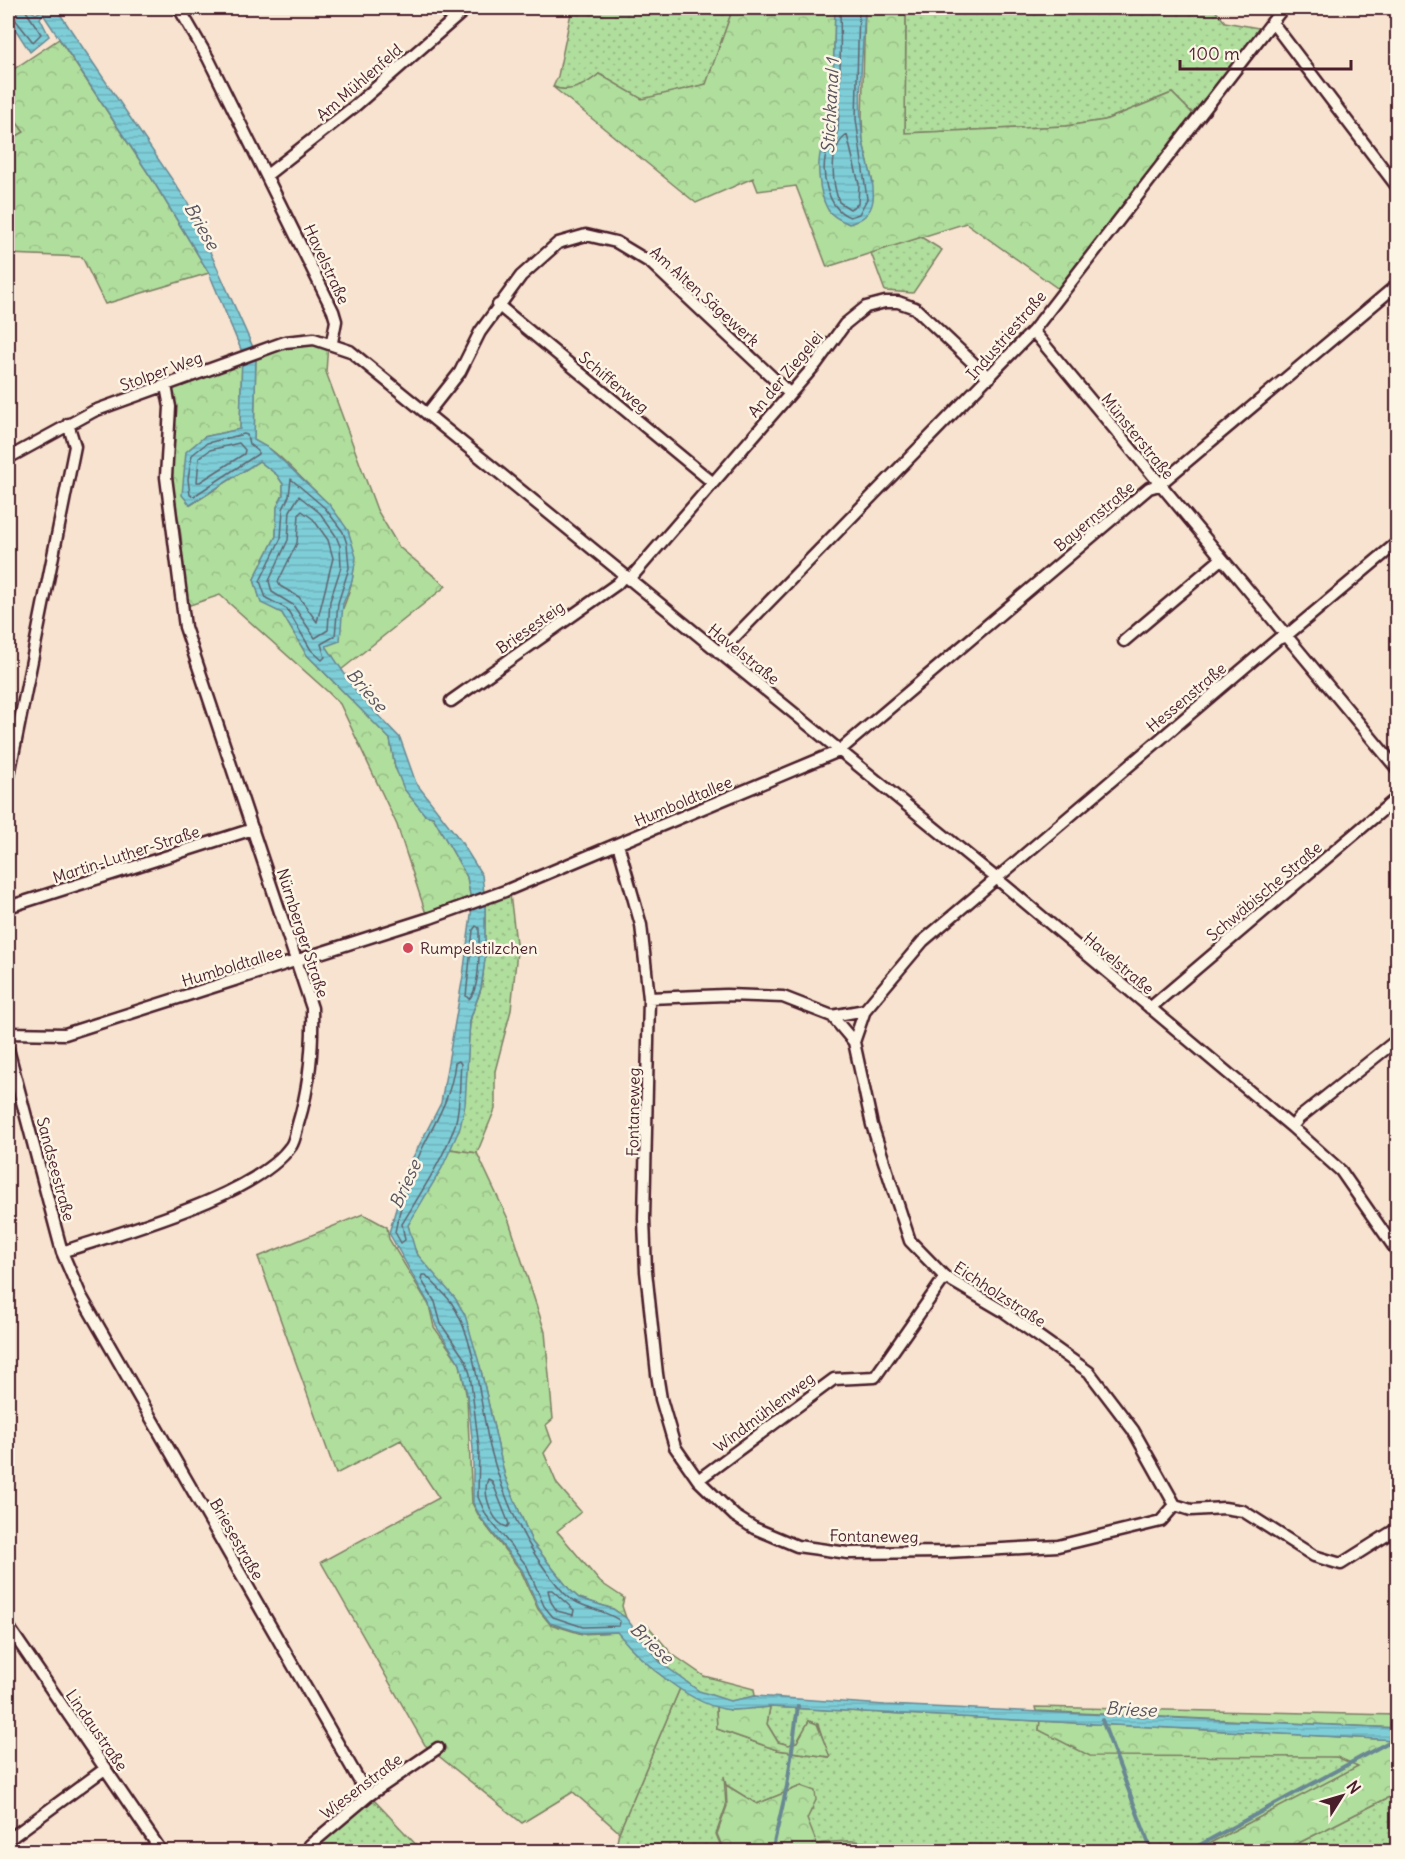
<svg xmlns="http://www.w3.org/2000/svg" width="1405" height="1859" viewBox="0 0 1405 1859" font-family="Delius,sans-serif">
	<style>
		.grass { fill: url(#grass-dots); stroke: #7d7e64; stroke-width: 1.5 }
		.forest { fill: url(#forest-crowns); stroke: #7d7e64; stroke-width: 1.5 }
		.water { fill: url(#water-rules); stroke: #698893; stroke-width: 1.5 }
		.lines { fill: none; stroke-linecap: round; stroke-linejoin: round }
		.shore { stroke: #5f6570; stroke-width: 1.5 }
		.stream { stroke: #698893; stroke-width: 4 }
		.street-casing { stroke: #4a1f2b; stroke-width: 15 }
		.street { stroke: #fcf5e5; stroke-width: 10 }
		.poi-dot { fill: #d1495b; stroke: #fcf5e5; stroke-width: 2 }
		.labels { text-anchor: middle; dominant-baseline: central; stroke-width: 5; stroke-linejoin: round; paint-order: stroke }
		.street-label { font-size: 16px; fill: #4a1f2b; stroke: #fcf5e5 }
		.poi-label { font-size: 16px; fill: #4a1f2b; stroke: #fcf5e5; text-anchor: start }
		.water-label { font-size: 18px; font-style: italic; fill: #5a545f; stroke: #fcf5e5 }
	</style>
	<defs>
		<pattern id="grass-dots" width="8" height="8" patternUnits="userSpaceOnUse" patternTransform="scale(1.5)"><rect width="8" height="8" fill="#b0de9d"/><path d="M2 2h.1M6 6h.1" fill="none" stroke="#99be87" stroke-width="1.8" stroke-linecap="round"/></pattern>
		<pattern id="forest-crowns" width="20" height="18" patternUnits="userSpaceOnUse" patternTransform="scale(1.5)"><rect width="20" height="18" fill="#b0de9d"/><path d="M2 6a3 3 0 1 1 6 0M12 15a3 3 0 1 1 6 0" fill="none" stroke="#99be87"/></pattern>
		<pattern id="water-rules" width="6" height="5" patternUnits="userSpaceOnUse" patternTransform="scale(1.5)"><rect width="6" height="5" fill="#7eced8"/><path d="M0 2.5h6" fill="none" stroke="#6eb0ba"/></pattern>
	</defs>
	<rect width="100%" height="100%" fill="#f7e3cf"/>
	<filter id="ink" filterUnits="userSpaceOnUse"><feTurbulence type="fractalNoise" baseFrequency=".0167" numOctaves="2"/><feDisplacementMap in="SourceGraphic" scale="12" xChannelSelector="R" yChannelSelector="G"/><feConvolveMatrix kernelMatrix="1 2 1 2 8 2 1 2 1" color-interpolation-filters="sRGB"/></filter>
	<g filter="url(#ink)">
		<path class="grass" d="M572,8H733L707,84L642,100L599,74C586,85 570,94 553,87L558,76Z
			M906,8H1213L1225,22L1264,29L1195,116L1172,93L1105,120L1066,126L905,133Z
			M8,111L24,132L8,141Z
			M921,237L942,250L913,293L885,291L871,253Z
			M509,886L517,951L511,1010L495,1071V1109L477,1153L449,1149C470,1110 465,1067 470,1024C471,1010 480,998 482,984C486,957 485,929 485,902Z
			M648,1626L672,1654L704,1676L754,1689L755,1696C747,1698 739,1700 732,1701C695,1702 658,1661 639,1635Z
			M680,1688L700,1700L716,1705L717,1729L777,1750L829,1757L818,1724L809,1721L797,1742L789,1745L778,1742L767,1724L770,1707L1040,1721L1039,1730L1337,1757L1359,1766L1195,1851L889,1852C868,1837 840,1841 817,1844L806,1819L812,1809L801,1786L757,1804L726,1785L724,1776L726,1806L716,1834L723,1851L615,1852L619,1832Z
			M1397,1793V1851H1283Z
			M373,1799L422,1851H313L314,1850Z"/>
		<path class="forest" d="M733,8H835L832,131L820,158L823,195L873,183L863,142L862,118L865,8H906L905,133L1066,126L1105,120L1172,93L1195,116L1060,290L966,223L827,267L796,186L758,191L753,178L696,203L553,87C570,94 586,85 599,74L642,99L706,84Z
			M59,39L152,179L209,273L105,304L82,257L8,254V141L24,132L8,111V73Z
			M298,341L328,344L326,372L377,510L399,547L446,586L341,670L326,646C359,576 373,544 311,487C297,475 285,459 270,449C264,446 259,444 254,440L256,354Z
			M242,359L240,429L204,437L191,505L259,461L277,475L283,484V495L277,507L276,536L254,579L261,602L282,613L306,654L390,739L395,768L425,815L433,817L467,877L471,901L427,917L397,825L340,704L327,691L220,595L187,606L181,535L168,464V388Z
			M449,1149L477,1153L509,1221L545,1332L553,1419L546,1425L552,1442L544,1453L557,1484L581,1512L557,1531L600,1582L624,1598L622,1606L626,1618L613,1609L579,1598L569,1589L532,1542L505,1477L480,1366L412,1244L408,1225Z
			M363,1214L387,1227L389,1239L429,1305L434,1327L460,1364L467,1398L472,1503L480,1518L521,1571L538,1609L550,1624L582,1634L618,1632L654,1670L680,1688L619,1832L573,1792L522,1823L425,1745L321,1562L439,1498L401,1440L336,1474L258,1257Z
			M716,1705L730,1710L770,1707L767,1724L778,1742L789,1745L797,1742L809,1721L817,1724L830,1757L777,1750L717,1729Z
			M1035,1707L1397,1715V1728L1036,1711Z
			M1040,1721L1397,1740V1793L1283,1851H1195L1358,1766L1337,1757L1090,1756L1039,1730Z
			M726,1785L757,1804L801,1786L815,1791L816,1800L807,1819L817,1844C840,1841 868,1837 889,1851H724L717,1834L727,1806Z"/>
		<path class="water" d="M12,8H27L36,14L41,11L39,8H56L188,203L256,354L254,440L270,449L329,504L348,530L356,557L352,581L343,604L340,641L326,646L358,694L400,738L416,783L460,840L482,875L485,902V960L481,988L470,1020L465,1105L460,1128L442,1168L408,1225L416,1253L455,1298L465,1315L480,1366L505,1477L532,1542L569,1589L579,1598L613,1609L626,1618L660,1662L699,1691L730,1701L755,1696L885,1705L1397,1728V1740L770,1707C758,1708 744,1710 732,1710C693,1708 641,1662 617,1632L582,1633L550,1623L539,1608L522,1570L481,1518L473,1503V1449L468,1398L460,1364L436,1326L429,1304L389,1233L408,1167L441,1103L463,976L472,907L467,877L433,817L425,815L404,789L395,767L390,739L306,654L282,613L261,603L254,579L276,536L277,507L283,495V484L277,475L259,461L190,505L182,495L186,452L204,437L240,429L242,352L209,273L152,179L43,14L40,18L49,36L30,52L8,18Z
			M835,8H865C863,51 857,98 863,141C866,161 875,179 873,200C871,214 862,220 849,224C841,220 831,216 827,208C819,193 816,163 822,147C825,142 829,136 832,131Z"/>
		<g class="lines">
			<path class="shore" d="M17,8L14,18L33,42L41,34L24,8
				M840,8C841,47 840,88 838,128C837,137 832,142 828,149C819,171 827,209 850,217L859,214L867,199L856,119L859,8
				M847,135L859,184L858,204L850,209L839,202C832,182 828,148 847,135Z
				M244,434L247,435L249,444L258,451V454L194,496L190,495L188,479L192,455L207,443Z
				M239,443L245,450L244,454L200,482H197L199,458L210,450Z
				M291,479L325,508L343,532L347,544L349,568L338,603L335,636L321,644L325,657L322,660L311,650L287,609L266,598L260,581L281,538L283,509L289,496Z
				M299,496L320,513L336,536L340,546L341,567L330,601L328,630L315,638L293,605L272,592L269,581L288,540L290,511Z
				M302,511L313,519L328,540L333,558L317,622L299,597L280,586L278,582L297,543L299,514Z
				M476,926L479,928C479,946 481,988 469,999L466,996L473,930Z
				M459,1061L461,1064C459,1084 461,1105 455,1125C444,1158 420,1194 402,1224L405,1240L401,1243L395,1232C399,1210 412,1171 422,1149C437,1118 451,1098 455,1063Z
				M422,1275H426C434,1284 444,1293 451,1302C477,1341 479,1402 490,1447C504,1501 526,1551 564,1593C579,1609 603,1608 620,1621L619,1626L583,1627L553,1617L544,1606L527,1566L486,1515L478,1497L479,1448L470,1374L466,1361L441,1324L435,1302L421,1279Z
				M488,1479L492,1481L509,1524L507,1527C492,1523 482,1493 488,1479Z
				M548,1590H552L574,1610L573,1615L557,1611L551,1602Z"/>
			<path class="stream" d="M1102,1720L1152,1852
				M772,1852L787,1786L798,1706
				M1187,1852L1398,1737"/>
			<defs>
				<path id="street" d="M179,8L208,58L333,311L336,321L332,342
					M1272,22L1398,188
					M267,175L355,106L467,8
					M498,305L712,482
					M1033,331L1398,770
					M427,414L460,372L480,332L521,276L558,243L586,235L616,242L651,263L789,393
					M8,458L94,411L285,342L314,339L350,351L996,878L1292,1127L1341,1171L1398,1253
					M629,580L816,364L845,324L866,307L885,302H898L915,308L989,378
					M1124,641L1221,559
					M719,653L1033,331L1283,8
					M451,701L617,584L624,576
					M8,780L75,446L68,424
					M618,844L641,925L649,998L644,1219L646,1271L657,1374L661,1399L675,1447L698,1480L735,1516L754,1528L797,1546L848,1553L946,1552L1058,1546L1161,1521L1175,1505L1191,1510L1224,1508L1243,1511L1314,1556L1341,1564L1398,1528
					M8,907L253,829
					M649,998L726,995L783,997L832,1016L865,1010
					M1150,1008L1398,797
					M832,1016L854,1042L872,1125L910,1241L945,1277L1003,1311L1089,1372L1133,1430L1175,1505
					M8,1033L65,1034L430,918L505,891L839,751L1149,488L1159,485L1398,284
					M854,1042L865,1010L923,941L1278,639L1286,636L1398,542
					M8,1049L62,1252L81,1296L368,1796
					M1292,1127L1299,1118L1398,1039
					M62,1252C123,1231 255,1197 291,1146C295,1140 296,1131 298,1124C310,1085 313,1049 312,1008L185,627L166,477L170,407L166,386
					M698,1480L834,1379L875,1377L945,1277
					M8,1626L162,1852
					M8,1840L106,1768
					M306,1852L310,1845L368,1796L438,1748"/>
			</defs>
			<use href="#street" class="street-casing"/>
			<use href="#street" class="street"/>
		</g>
	</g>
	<circle class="poi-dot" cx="408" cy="948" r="6"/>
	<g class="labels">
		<g class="street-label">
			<text transform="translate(359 82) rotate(-41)">Am Mühlenfeld</text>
			<text transform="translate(327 264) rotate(65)">Havelstraße</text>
			<text transform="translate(705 296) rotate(42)">Am Alten Sägewerk</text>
			<text transform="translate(1006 335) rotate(-49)">Industriestraße</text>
			<text transform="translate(161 371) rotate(-20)">Stolper Weg</text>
			<text transform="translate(785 374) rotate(-50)">An der Ziegelei</text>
			<text transform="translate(614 382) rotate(40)">Schifferweg</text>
			<text transform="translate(1138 436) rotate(51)">Münsterstraße</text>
			<text transform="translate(1094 516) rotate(-40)">Bayernstraße</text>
			<text transform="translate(530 627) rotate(-35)">Briesesteig</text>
			<text transform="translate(744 654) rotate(39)">Havelstraße</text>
			<text transform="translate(1186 697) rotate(-40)">Hessenstraße</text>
			<text transform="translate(683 801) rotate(-23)">Humboldtallee</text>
			<text transform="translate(126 854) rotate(-18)">Martin-Luther-Straße</text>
			<text transform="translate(1264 891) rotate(-40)">Schwäbische Straße</text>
			<text transform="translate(303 933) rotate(72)">Nürnberger Straße</text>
			<text transform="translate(1119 963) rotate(40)">Havelstraße</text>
			<text transform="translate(232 966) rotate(-17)">Humboldtallee</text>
			<text transform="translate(633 1112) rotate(-89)">Fontaneweg</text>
			<text transform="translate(56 1169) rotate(75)">Sandseestraße</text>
			<text transform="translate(1000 1294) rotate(33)">Eichholzstraße</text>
			<text transform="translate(764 1412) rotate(-37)">Windmühlenweg</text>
			<text transform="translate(874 1536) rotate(1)">Fontaneweg</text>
			<text transform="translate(237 1539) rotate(60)">Briesestraße</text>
			<text transform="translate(97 1730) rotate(55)">Lindaustraße</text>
			<text transform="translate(361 1786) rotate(-37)">Wiesenstraße</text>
		</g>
		<g class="poi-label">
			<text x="420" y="948">Rumpelstilzchen</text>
		</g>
		<g class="water-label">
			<text transform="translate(830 106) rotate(-87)">Stichkanal 1</text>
			<text transform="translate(202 226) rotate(60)">Briese</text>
			<text transform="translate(367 690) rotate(49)">Briese</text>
			<text transform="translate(405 1184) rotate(-65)">Briese</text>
			<text transform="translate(652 1643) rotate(43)">Briese</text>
			<text transform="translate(1131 1709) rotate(3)">Briese</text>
		</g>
	</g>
	<rect width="1405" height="1859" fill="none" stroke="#fcf5e5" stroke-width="30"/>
	<rect x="15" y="15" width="1375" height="1829" fill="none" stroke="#4a1f2b" stroke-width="2" filter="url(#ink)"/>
	<g transform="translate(1342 1796) rotate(53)" stroke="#fcf5e5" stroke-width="4.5" paint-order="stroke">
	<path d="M0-4.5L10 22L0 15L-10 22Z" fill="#4a1f2b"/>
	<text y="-9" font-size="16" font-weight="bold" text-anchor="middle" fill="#4a1f2b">N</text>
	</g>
	<path d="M1180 60v9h171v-9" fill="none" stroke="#4a1f2b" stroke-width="3"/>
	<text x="1189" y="60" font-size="18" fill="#4a1f2b" stroke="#fcf5e5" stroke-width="4.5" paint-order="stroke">100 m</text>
</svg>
